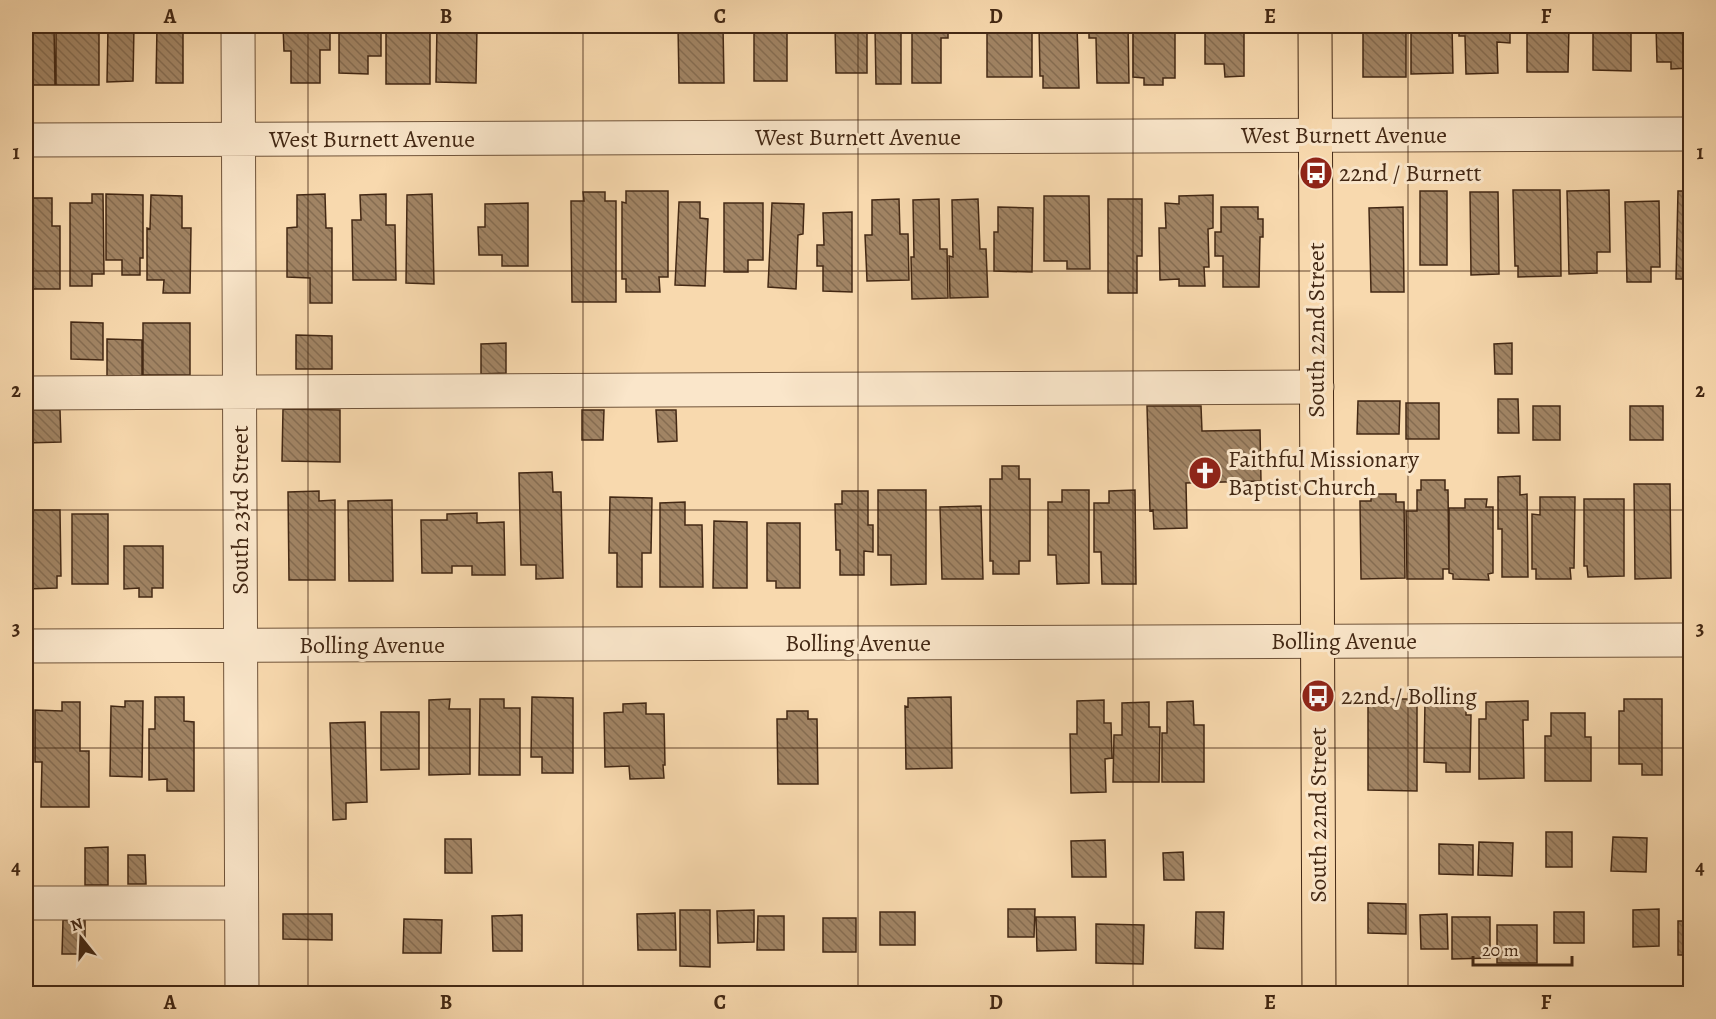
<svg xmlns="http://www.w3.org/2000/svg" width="1716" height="1019" viewBox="0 0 1716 1019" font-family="Alegreya,serif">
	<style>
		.building { fill: url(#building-back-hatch); stroke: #432814; stroke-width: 1.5 }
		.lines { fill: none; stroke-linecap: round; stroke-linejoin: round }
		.minor-casing { stroke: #70543a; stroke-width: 35 }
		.major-casing { stroke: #432814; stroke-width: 35 }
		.minor { stroke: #fae6ca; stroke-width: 33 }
		.major { stroke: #f8d9ae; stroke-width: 33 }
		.grid { fill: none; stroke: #432814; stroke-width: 1.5; stroke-opacity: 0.55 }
		.labels { text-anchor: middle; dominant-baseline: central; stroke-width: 6; stroke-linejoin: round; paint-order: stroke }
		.street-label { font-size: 24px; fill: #432814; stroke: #fae6ca }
		.poi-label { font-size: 24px; fill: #432814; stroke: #fae6ca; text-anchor: start }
		.neatline { fill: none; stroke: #432814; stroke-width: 2 }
		.grid-label { font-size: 20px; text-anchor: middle; font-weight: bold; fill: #432814 }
	</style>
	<defs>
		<pattern id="building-back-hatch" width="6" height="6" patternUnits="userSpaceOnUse" patternTransform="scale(1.5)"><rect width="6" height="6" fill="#a18464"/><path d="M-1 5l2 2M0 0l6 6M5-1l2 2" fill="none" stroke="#856c51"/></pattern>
	</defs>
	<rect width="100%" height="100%" fill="#f8d9ae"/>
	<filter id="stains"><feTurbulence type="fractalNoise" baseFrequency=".00333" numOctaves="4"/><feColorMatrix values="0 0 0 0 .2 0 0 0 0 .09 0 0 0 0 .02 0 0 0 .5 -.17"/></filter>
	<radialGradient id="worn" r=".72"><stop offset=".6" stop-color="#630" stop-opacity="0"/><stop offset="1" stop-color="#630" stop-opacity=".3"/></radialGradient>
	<path class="building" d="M26,26H54L55,85H26Z
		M56,26H99V85H56Z
		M101,26H141H134L133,81L107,82L108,26Z
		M157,26H183V83H156Z
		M283,26H330V50H320V83H291V51H284Z
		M339,26H381V56H368V74L339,73Z
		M386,26H430V84H386Z
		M437,26H477L476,83L436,82Z
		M678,26H723L724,83H679Z
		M744,26H787V81H754V31H744Z
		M835,26H867V73H836Z
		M872,26H908V31L901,30V84H876L875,28H872Z
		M912,26H948V38H941V83H912Z
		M987,26H1032V77H987Z
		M1039,26H1077L1079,88H1043V76H1040Z
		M1089,26H1128L1129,83H1097L1096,38H1089Z
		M1133,26H1175V78H1163V85H1144V78L1133,77Z
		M1205,26H1244V76L1225,77L1224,64H1205Z
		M1363,26H1406V77H1363Z
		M1411,26H1452L1453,73L1411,74Z
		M1459,26H1510V43L1497,42L1498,73L1466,74L1465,36H1459Z
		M1527,26H1569L1568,72H1527Z
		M1593,26H1631V71L1593,70Z
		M1656,26H1690V68L1671,69V62H1657Z
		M1513,190H1560L1561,276L1518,277V266H1515Z
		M1609,190L1610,252H1597V273L1569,274L1567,191Z
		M626,191H668V277H659L660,292H626V279H622V202L626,203Z
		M1420,191H1447V265H1420Z
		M1678,191H1690V279H1676Z
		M583,192H605V201H616V302H572L571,201H584Z
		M1470,192H1498L1499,274L1471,275Z
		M92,194H103L104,274H92V286H70V203H92Z
		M106,194L143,195V258H140V275H122V260H106Z
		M325,194L326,228H332V303H310V278L287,277V228L297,227V195Z
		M386,194V225H395L396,280H353L352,220H361L360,195Z
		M432,194L434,284L406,283L407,195Z
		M151,195L182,196V228H191L190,293H163L164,280H147V228L150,229Z
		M1213,195V228L1208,229L1209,267H1204L1205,286H1179V279L1160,280L1159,228H1166L1165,203L1179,204V196Z
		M1044,196H1089L1090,269H1067V261H1044Z
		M26,198H52V226H60V289H26Z
		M899,199L900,234H908L909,280L867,281L865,235H872V200Z
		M939,199L940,249H947L948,298L912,299L911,257H914L913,200Z
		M978,199L980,249H986L988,297L950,298L949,256L953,257L952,200Z
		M1108,199H1142V256H1137V293H1108Z
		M1659,201L1660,267H1651V282H1627L1625,202Z
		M679,202H700V218L708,219L705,286L675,285Z
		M528,203V266H502V255H479L478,227H485V204Z
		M724,203H763V260H748V272H724Z
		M772,203L804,204L803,234L798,235L796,289L768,287Z
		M998,207L1033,208L1032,272L994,271V232H998Z
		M1221,207H1258V219H1263V237H1260L1259,287H1223V256H1215V232H1221Z
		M1403,207L1404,292H1371L1369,208Z
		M852,212V292L823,291V266H817V245H824L823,213Z
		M71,322L103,323V360L71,359Z
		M143,323H190V375H143Z
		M296,335L332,336V369H296Z
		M107,339L142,340V376H107Z
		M506,343V373L481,374V344Z
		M1512,343V374H1495L1494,344Z
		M1498,399H1518L1519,433H1498Z
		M1358,401H1400L1399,434H1357Z
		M1406,403H1439V439H1406Z
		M1147,406H1201L1202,431L1260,430L1261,481L1186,483L1187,528L1154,529L1153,510L1150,511Z
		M1533,406H1560V440H1533Z
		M1630,406H1663V440H1630Z
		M283,409L340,410V462L282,461Z
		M26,410H60L61,442L26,443Z
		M582,410H604L603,440H582Z
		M656,410H676L677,441L658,442Z
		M1002,466H1019V479H1030V561H1019V574H993V561H990V479H1002Z
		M552,472L553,492H561L563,578L536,579V565H521L519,473Z
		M1520,476V495L1527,494L1528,577H1502V529H1498V477Z
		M1421,480H1445V490H1448L1449,569H1443V579H1407L1406,511H1417V490H1421Z
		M1634,484H1670L1671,578L1635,579Z
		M878,490H926V584L891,585V555H878Z
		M1062,490H1089V583L1057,584L1056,555H1048V502H1062Z
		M1135,490L1136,584H1102L1101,552H1094V503H1109V491Z
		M319,491V501L335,500V580H289L288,492Z
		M842,491H868V525H873V552L864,551V575H840V550H836L835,504H842Z
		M1371,494H1396V502H1404L1405,578L1361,579L1360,501H1371Z
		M610,497L652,498L651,553H642V587H617V553H609Z
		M1540,497H1575L1574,568H1570L1571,579H1536V569H1532V514L1540,515Z
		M1465,499H1487L1486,507H1493V573L1488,574L1489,580L1453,579V574L1449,573V508H1465Z
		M1584,499H1624V576L1588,577L1587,566H1584Z
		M392,500L393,581H349L348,501Z
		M685,502V525H702L703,587H660V503Z
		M981,506L983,579H942L940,507Z
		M26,510H60L61,576H57V588L26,589Z
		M477,513V523L504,522L505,575H472V566H452V573H422L421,520H447V514Z
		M72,514H108V584H72Z
		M714,521L747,522V588H713Z
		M767,523H800V588H776V581H767Z
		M124,546H163V588H152V597H139V588L124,589Z
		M155,697H184V721L194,722V791H167V779L149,780V729H155Z
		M532,697L573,698V773H542V757H531Z
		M951,697L952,768L906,769L905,706L908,707V698Z
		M450,699L449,709H470V774L429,775V700Z
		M480,699H504V708H520V775H479Z
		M1368,699H1417V791L1368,790Z
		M1624,699H1662V775H1642V764H1619V711H1624Z
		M1104,700V723H1111L1112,758L1105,759L1106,792L1071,793L1070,734H1077V701Z
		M1425,700L1466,701V715H1471L1470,772H1446V763L1424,762Z
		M125,701H143L142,777L110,776L111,706L125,707Z
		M1193,701L1194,725H1204V782H1162V733H1167V702Z
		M1528,701V720H1523L1524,778L1479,779V719H1486V702Z
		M62,702H80V751H89V807H41L42,762H35V710L62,711Z
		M1149,702V727H1160L1159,782H1113L1114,735H1122V703Z
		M646,703V714H664L665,765H663L664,778L630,779L629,766L605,767L604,713L623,712V704Z
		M787,711H808V719H817L818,784H778L777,719H787Z
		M381,712H419V769L381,770Z
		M1551,713H1585V737H1591V781H1545V736H1551Z
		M365,722L367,802L346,803V819L333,820L330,723Z
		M1546,832H1572V867H1546Z
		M1613,837L1647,838L1646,872L1611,871Z
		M445,839H471L472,873H445Z
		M1105,840L1106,877H1072L1071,841Z
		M1479,842L1513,843L1512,876L1478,875Z
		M1439,844L1473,845V875L1439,874Z
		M108,847V885H85V848Z
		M1183,852L1184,880H1164L1163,853Z
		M128,855H145L146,884H128Z
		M1368,903L1406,904V934L1368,933Z
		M1008,909H1035L1034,937H1008Z
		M1659,909V946L1633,947V910Z
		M680,910H710V967L680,966Z
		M754,910V942L718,943L717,911Z
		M880,912H915V945H880Z
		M1196,912H1224L1223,949L1195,948Z
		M1554,912H1584V943H1554Z
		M675,913L676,950H638L637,914Z
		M283,914H332V940L283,939Z
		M1447,914L1448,949H1421L1420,915Z
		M522,915V951H493L492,916Z
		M758,916H784V950H757Z
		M1036,917H1075L1076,950L1037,951Z
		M1452,917H1490V958L1452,959Z
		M823,918H856V952H823Z
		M404,919L442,920L441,953H403Z
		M63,920H85V954H62Z
		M1678,921H1690V955H1678Z
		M1096,924L1144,925L1143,964L1096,963Z
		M1497,925H1537V963H1497Z
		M916,992H935V994H916Z"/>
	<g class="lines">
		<defs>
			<path id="minor" d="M238,26L242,994
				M26,140L1690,134
				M26,393L1317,387
				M26,646L1690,640
				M26,903H241"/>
			<path id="major" d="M1315,26L1319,994"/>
		</defs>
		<use href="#minor" class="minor-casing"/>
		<use href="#major" class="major-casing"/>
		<use href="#minor" class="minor"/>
		<use href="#major" class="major"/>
	</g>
	<path class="grid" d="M308,26V994M583,26V994M858,26V994M1133,26V994M1408,26V994M26,271H1690M26,510H1690M26,748H1690"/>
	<defs>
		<symbol id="bus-disc" viewBox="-11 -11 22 22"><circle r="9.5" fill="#8f2418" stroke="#fae6ca"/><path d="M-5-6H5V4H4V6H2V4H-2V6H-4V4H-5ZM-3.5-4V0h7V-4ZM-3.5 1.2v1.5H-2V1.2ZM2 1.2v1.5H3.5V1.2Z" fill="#fff"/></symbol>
		<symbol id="church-disc" viewBox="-11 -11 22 22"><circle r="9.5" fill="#8f2418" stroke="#fae6ca"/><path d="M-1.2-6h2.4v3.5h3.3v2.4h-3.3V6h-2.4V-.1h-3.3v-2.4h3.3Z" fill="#fff"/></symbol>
	</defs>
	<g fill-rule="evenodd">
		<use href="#bus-disc" x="1297" y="154" width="38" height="38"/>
		<use href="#church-disc" x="1186" y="454" width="38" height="38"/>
		<use href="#bus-disc" x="1299" y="677" width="38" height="38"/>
	</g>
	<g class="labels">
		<g class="street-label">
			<text x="1344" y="135">West Burnett Avenue</text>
			<text x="858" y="137">West Burnett Avenue</text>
			<text x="372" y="139">West Burnett Avenue</text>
			<text transform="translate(1316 330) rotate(-90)">South 22nd Street</text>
			<text transform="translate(240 510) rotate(-90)">South 23rd Street</text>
			<text x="1344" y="641">Bolling Avenue</text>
			<text x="858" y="643">Bolling Avenue</text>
			<text x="372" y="645">Bolling Avenue</text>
			<text transform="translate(1318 815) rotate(-90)">South 22nd Street</text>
		</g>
		<g class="poi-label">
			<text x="1339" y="173">22nd / Burnett</text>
			<text x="1228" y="459">Faithful Missionary<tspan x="1228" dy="28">Baptist Church</tspan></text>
			<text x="1341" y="696">22nd / Bolling</text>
		</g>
	</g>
	<rect width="1716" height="1019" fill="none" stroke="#f8d9ae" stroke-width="66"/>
	<g transform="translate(81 938) rotate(342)" stroke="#fae6ca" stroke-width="4.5" paint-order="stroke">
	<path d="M0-4.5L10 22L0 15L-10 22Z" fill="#432814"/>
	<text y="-9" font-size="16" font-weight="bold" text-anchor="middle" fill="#432814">N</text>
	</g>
	<path d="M1473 956v9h99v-9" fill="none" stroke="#432814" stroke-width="3"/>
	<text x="1482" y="956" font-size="18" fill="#432814" stroke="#fae6ca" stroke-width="4.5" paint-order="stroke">20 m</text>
	<rect x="33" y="33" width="1650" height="953" class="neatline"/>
	<g class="grid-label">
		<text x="170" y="23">A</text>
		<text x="446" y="23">B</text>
		<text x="720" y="23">C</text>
		<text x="996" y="23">D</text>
		<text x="1270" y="23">E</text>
		<text x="1546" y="23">F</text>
		<text x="16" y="159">1</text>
		<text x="1700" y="159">1</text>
		<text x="16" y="397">2</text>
		<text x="1700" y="397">2</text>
		<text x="16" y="635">3</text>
		<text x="1700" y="635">3</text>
		<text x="16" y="874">4</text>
		<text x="1700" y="874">4</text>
		<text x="170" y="1009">A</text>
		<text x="446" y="1009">B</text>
		<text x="720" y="1009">C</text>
		<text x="996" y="1009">D</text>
		<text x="1270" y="1009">E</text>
		<text x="1546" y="1009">F</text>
	</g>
	<rect width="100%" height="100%" filter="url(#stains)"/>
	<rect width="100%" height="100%" fill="url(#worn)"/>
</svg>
